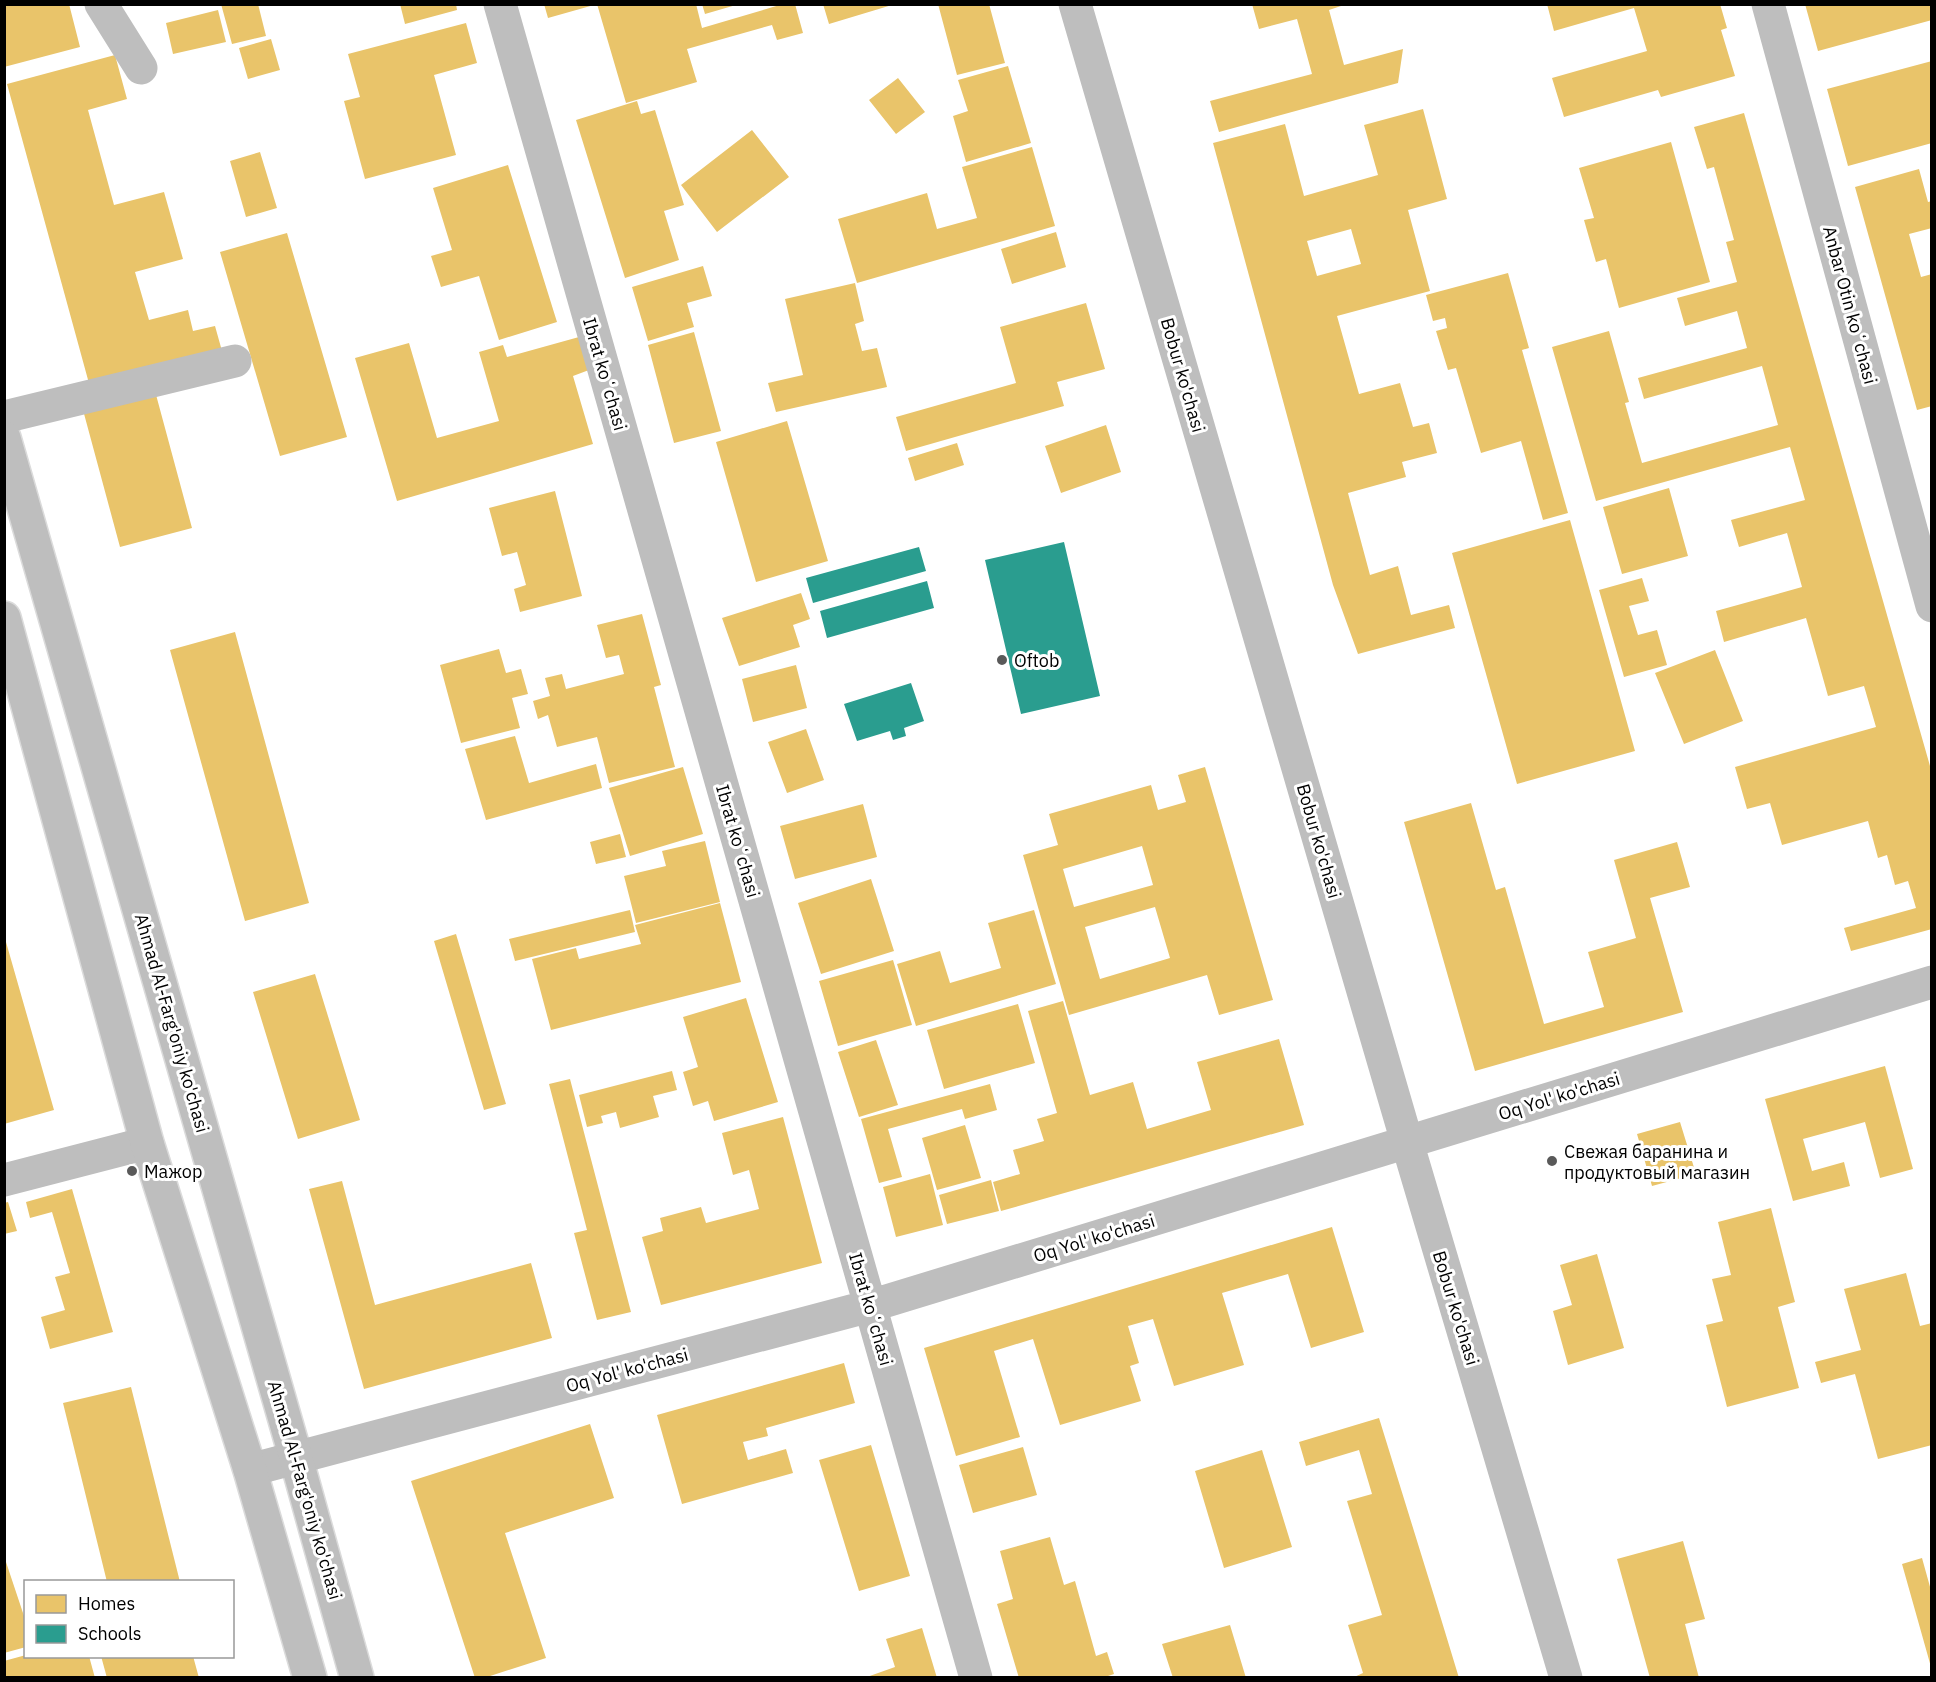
<svg xmlns="http://www.w3.org/2000/svg" width="1936" height="1682" viewBox="0 0 1936 1682" font-family="'IBM Plex Sans',sans-serif">
	<style>
		.homes { fill: #e9c46a; fill-rule: evenodd }
		.schools { fill: #2a9d8f }
		.lines { fill: none; stroke-linecap: round; stroke-linejoin: round }
		.major-casing { stroke: #dbdbdb; stroke-width: 36 }
		.minor { stroke: #bebebe; stroke-width: 33 }
		.major { stroke: #bebebe; stroke-width: 33 }
		.poi-dot { fill: #595959; stroke: #fff; stroke-width: 2 }
		.labels { text-anchor: middle; dominant-baseline: central; stroke-width: 6; stroke-linejoin: round; paint-order: stroke }
		.street-label { font-size: 18px; fill: #000; stroke: #fff }
		.poi-label { font-size: 18px; fill: #000; stroke: #fff; text-anchor: start }
	</style>
	<rect width="100%" height="100%" fill="#fff"/>
	<path class="homes" d="M4,4H69L80,47L4,67Z
		M221,4H258L266,36L232,44Z
		M400,4H456L457,10L405,24Z
		M544,4H594V5L548,18Z
		M597,4H696L702,28L783,4H795L803,33L777,40L772,25L687,49L697,82L626,103Z
		M702,4H736V5L705,14Z
		M823,4H892V5L829,24Z
		M938,4H989L1005,63L957,75Z
		M1252,4H1347L1329,10L1344,65L1403,49L1398,83L1219,132L1210,101L1312,74L1297,19L1259,29Z
		M1547,4H1720L1727,28L1721,30L1735,76L1661,97L1658,90L1564,117L1552,78L1647,51L1634,8L1554,31Z
		M1805,4H1932V20L1818,51Z
		M218,10L226,42L173,54L166,23Z
		M466,23L477,63L434,75L456,155L365,179L344,101L360,97L348,54Z
		M271,39L280,70L248,79L239,48Z
		M115,55L127,99L88,110L114,205L164,192L183,259L135,272L149,320L188,310L193,331L215,326L222,351L90,387L7,84Z
		M1932,61V143L1848,166L1827,89Z
		M1008,66L1031,143L966,162L953,116L968,111L958,80Z
		M898,78L925,112L896,134L869,100Z
		M637,101L641,114L655,110L684,205L664,211L679,260L625,278L576,120Z
		M1423,109L1447,199L1408,210L1430,291L1337,316L1359,394L1400,383L1413,427L1429,423L1437,453L1402,462L1406,477L1348,493L1370,575L1398,566L1411,615L1449,605L1455,628L1358,654L1333,585L1213,143L1285,124L1304,196L1378,175L1364,125ZM1351,229L1361,264L1317,276L1307,241Z
		M1744,113L1932,773V929L1851,951L1844,928L1916,908L1908,881L1895,885L1887,855L1878,858L1868,821L1782,845L1770,803L1747,809L1735,767L1876,727L1864,686L1828,696L1806,618L1724,642L1716,611L1802,587L1787,533L1739,547L1731,520L1805,500L1790,447L1596,501L1552,347L1609,331L1629,402L1625,403L1642,463L1778,425L1762,366L1644,399L1638,378L1747,348L1737,311L1685,326L1677,298L1737,282L1726,242L1734,240L1714,167L1707,169L1694,127Z
		M752,130L789,177L717,232L681,185Z
		M1671,142L1710,282L1619,308L1606,259L1596,262L1584,220L1594,218L1579,168Z
		M1032,147L1055,226L857,283L838,219L927,193L937,229L977,218L962,167Z
		M260,152L277,208L246,217L230,161Z
		M508,165L557,322L499,340L479,276L441,287L431,256L452,250L433,188Z
		M1919,169L1928,202L1932,201V228L1909,234L1921,277L1932,274V406L1917,410L1855,187Z
		M1056,232L1066,267L1012,284L1001,249Z
		M287,233L347,437L280,456L220,252Z
		M703,266L712,296L687,303L694,327L648,341L632,287Z
		M1508,273L1529,348L1522,350L1568,513L1543,520L1521,441L1481,453L1456,368L1448,370L1436,331L1447,328L1445,318L1433,321L1426,295Z
		M855,283L864,321L855,324L862,351L877,348L887,387L776,412L768,383L803,375L785,299Z
		M1086,303L1105,369L1057,382L1064,406L906,451L896,417L1016,383L1000,327Z
		M694,332L721,431L674,443L648,345Z
		M579,337L589,370L573,376L593,444L397,501L355,358L409,343L437,438L499,421L479,352L503,345L507,357Z
		M155,391L192,528L120,547L83,410Z
		M787,421L828,561L756,582L716,442Z
		M1106,425L1121,472L1061,493L1045,446Z
		M957,443L964,465L915,481L908,458Z
		M1669,488L1688,556L1622,574L1603,507Z
		M555,491L582,596L520,612L514,589L526,585L517,552L502,556L489,508Z
		M1570,520L1635,751L1517,784L1452,553Z
		M1642,578L1649,601L1629,606L1638,635L1657,630L1667,665L1624,677L1599,590Z
		M801,593L810,619L793,625L800,647L739,666L722,618Z
		M642,614L661,685L654,687L675,767L609,783L597,737L557,747L548,715L538,719L533,701L550,696L545,678L562,674L566,689L624,674L619,655L606,658L597,625Z
		M235,632L309,903L245,921L170,650Z
		M499,649L506,673L521,669L528,694L512,698L520,728L461,743L440,665Z
		M1715,650L1743,721L1684,744L1655,673Z
		M796,665L807,708L753,722L742,679Z
		M806,729L824,780L787,793L768,742Z
		M515,736L529,783L596,764L602,788L486,820L465,749Z
		M683,767L703,834L630,856L609,788Z
		M1205,767L1273,1000L1219,1015L1207,975L1069,1015L1023,855L1058,845L1049,814L1151,785L1158,810L1186,802L1178,775ZM1142,846L1153,885L1074,907L1063,869ZM1155,907L1170,958L1100,979L1085,927Z
		M1471,803L1496,890L1505,887L1544,1024L1604,1007L1588,952L1636,938L1614,860L1677,842L1690,887L1650,898L1683,1012L1475,1071L1404,822Z
		M863,804L877,857L795,879L780,826Z
		M620,834L626,857L596,864L590,842Z
		M705,841L720,902L636,923L624,876L666,866L662,851Z
		M871,879L894,951L821,974L798,903Z
		M720,903L741,982L551,1030L532,959L576,948L579,959L641,944L635,925Z
		M630,910L635,932L515,961L509,939Z
		M1034,910L1056,984L916,1026L897,964L940,951L950,983L1001,968L988,923Z
		M456,934L506,1104L484,1110L434,941Z
		M4,935L54,1110L4,1124Z
		M893,960L912,1025L838,1046L819,981Z
		M315,974L360,1120L298,1139L253,992Z
		M746,998L778,1102L714,1121L708,1101L693,1106L683,1072L698,1067L683,1017Z
		M1063,1001L1090,1095L1133,1082L1147,1129L1211,1110L1197,1062L1279,1039L1304,1125L1001,1211L993,1182L1020,1174L1013,1150L1044,1141L1037,1119L1057,1113L1028,1011Z
		M1018,1004L1035,1063L944,1089L927,1030Z
		M876,1040L898,1105L859,1117L838,1052Z
		M1885,1066L1913,1169L1880,1178L1865,1122L1803,1139L1812,1171L1844,1162L1850,1186L1793,1201L1765,1099Z
		M672,1071L677,1090L653,1096L659,1117L620,1128L616,1112L601,1116L603,1123L587,1127L579,1095Z
		M570,1079L631,1312L597,1320L574,1233L587,1230L549,1084Z
		M990,1084L997,1110L965,1119L962,1109L888,1129L902,1177L879,1183L861,1119Z
		M783,1117L822,1263L661,1305L642,1237L663,1231L660,1218L701,1207L706,1223L759,1209L749,1170L733,1175L722,1133Z
		M1680,1122L1696,1174L1652,1186L1637,1134Z
		M965,1125L981,1178L937,1190L922,1138Z
		M930,1174L943,1225L896,1237L883,1187Z
		M991,1180L999,1211L947,1224L939,1195Z
		M342,1181L375,1305L531,1263L552,1338L364,1389L309,1189Z
		M72,1189L113,1332L50,1349L41,1317L65,1310L55,1277L70,1273L52,1212L30,1218L26,1202Z
		M8,1202L17,1231L4,1234V1203Z
		M1771,1208L1795,1302L1778,1307L1799,1388L1727,1407L1706,1325L1723,1321L1712,1279L1731,1275L1718,1222Z
		M1332,1227L1364,1332L1311,1348L1288,1274L1222,1293L1244,1365L1174,1386L1153,1319L1128,1326L1139,1363L1130,1366L1141,1401L1060,1425L1033,1339L994,1351L1020,1437L956,1456L924,1348Z
		M1597,1254L1624,1348L1568,1365L1553,1311L1572,1305L1560,1265Z
		M1906,1273L1920,1326L1932,1323V1445L1878,1459L1855,1374L1821,1383L1815,1362L1861,1350L1844,1289Z
		M844,1363L855,1403L766,1428L768,1436L743,1442L748,1460L786,1449L793,1473L682,1504L657,1415Z
		M131,1387L180,1582H107L63,1403Z
		M1379,1418L1435,1599L1459,1678H1352L1363,1673L1348,1625L1382,1615L1347,1501L1372,1494L1359,1450L1306,1466L1299,1442Z
		M590,1424L614,1498L505,1533L546,1658L484,1678H475L411,1481Z
		M871,1445L910,1576L859,1591L819,1460Z
		M1023,1447L1037,1495L973,1513L959,1465Z
		M1262,1450L1292,1547L1224,1568L1195,1471Z
		M1050,1537L1064,1585L1075,1581L1096,1656L1107,1652L1114,1674L1102,1678H1019L997,1604L1013,1599L1000,1551Z
		M1683,1541L1705,1619L1685,1624L1699,1678H1650L1617,1559Z
		M1922,1558L1932,1594L1931,1667L1902,1564Z
		M4,1562H6L26,1622V1647L4,1653Z
		M1230,1625L1246,1678H1173L1162,1644Z
		M922,1628L937,1678H864L895,1667L886,1639Z
		M26,1655L89,1656L95,1678H4V1661Z
		M101,1656H193L199,1678H107Z"/>
	<path class="schools" d="M1064,542L1100,696L1021,714L985,560Z
		M919,547L926,571L813,603L806,578Z
		M927,581L934,608L827,638L820,611Z
		M911,683L924,721L904,728L906,736L893,740L890,731L857,741L844,704Z"/>
	<g class="lines">
		<defs>
			<path id="major" d="M4,438L296,1458L357,1678
				M4,618L147,1143L250,1470L310,1678"/>
		</defs>
		<use href="#major" class="major-casing"/>
		<path class="minor" d="M101,4L141,68
			M500,4L976,1678
			M1075,4L1407,1142L1566,1678
			M1768,4L1932,606
			M4,417L235,361
			M4,1180L147,1143
			M250,1470L870,1306L1932,982"/>
		<use href="#major" class="major"/>
	</g>
	<g class="poi-dot">
		<circle cx="1002" cy="660" r="6"/>
		<circle cx="1552" cy="1161" r="6"/>
		<circle cx="132" cy="1171" r="6"/>
	</g>
	<g class="labels">
		<g class="street-label">
			<text transform="translate(1850 305) rotate(75)">Anbar Otin koʻchasi</text>
			<text transform="translate(605 374) rotate(74)">Ibrat koʻchasi</text>
			<text transform="translate(1183 375) rotate(74)">Bobur ko'chasi</text>
			<text transform="translate(738 841) rotate(74)">Ibrat koʻchasi</text>
			<text transform="translate(1319 841) rotate(74)">Bobur ko'chasi</text>
			<text transform="translate(172 1023) rotate(74)">Ahmad Al-Farg'oniy ko'chasi</text>
			<text transform="translate(1559 1096) rotate(-17)">Oq Yol' ko'chasi</text>
			<text transform="translate(1094 1238) rotate(-17)">Oq Yol' ko'chasi</text>
			<text transform="translate(1456 1308) rotate(73)">Bobur ko'chasi</text>
			<text transform="translate(871 1309) rotate(74)">Ibrat koʻchasi</text>
			<text transform="translate(627 1370) rotate(-15)">Oq Yol' ko'chasi</text>
			<text transform="translate(305 1490) rotate(74)">Ahmad Al-Farg'oniy ko'chasi</text>
		</g>
		<g class="poi-label">
			<text x="1014" y="660">Oftob</text>
			<text x="1564" y="1151">Свежая баранина и<tspan x="1564" dy="21">продуктовый магазин</tspan></text>
			<text x="144" y="1171">Мажор</text>
		</g>
	</g>
	<rect width="1936" height="1682" fill="none" stroke="#000000" stroke-width="12"/>
	<rect x="24" y="1580" width="210" height="78" fill="#ffffff" stroke="#999999" stroke-width="1.5"/>
	<rect x="36" y="1595" width="30" height="18" fill="#e9c46a" stroke="#999999" stroke-width="1.5"/>
	<text x="78" y="1610" font-size="18" fill="#000000">Homes</text>
	<rect x="36" y="1625" width="30" height="18" fill="#2a9d8f" stroke="#999999" stroke-width="1.5"/>
	<text x="78" y="1640" font-size="18" fill="#000000">Schools</text>
</svg>
